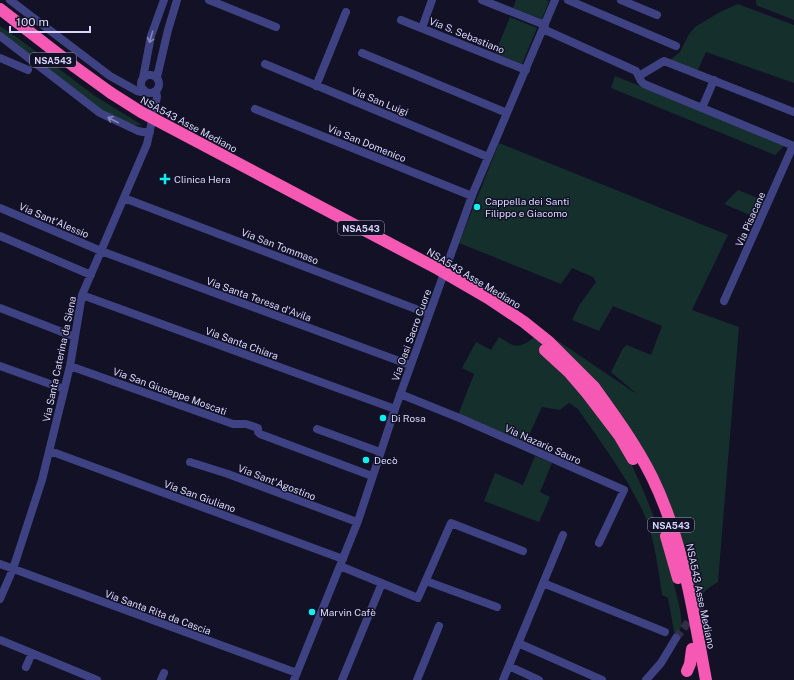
<svg xmlns="http://www.w3.org/2000/svg" width="794" height="680" viewBox="0 0 794 680" font-family="'Public Sans',sans-serif">
	<style>
		.green { fill: #142f2c }
		.lines { fill: none; stroke-linecap: round; stroke-linejoin: round }
		.minor-tunnel { stroke: #302f46; stroke-width: 8; stroke-dasharray: 8 4; stroke-linecap: butt }
		.minor { stroke: #3e4282; stroke-width: 8 }
		.highway { stroke: #f659b3; stroke-width: 12 }
		.highway-bridge { stroke: #f659b3; stroke-width: 12 }
		.oneway { stroke: #8385b9 }
		.poi-dot { fill: #0ef1f2; stroke: #121126; stroke-width: 1.5 }
		.labels { text-anchor: middle; dominant-baseline: central; stroke-width: 3; stroke-linejoin: round; paint-order: stroke }
		.shield { fill: #121126; stroke: #9d9cbc; stroke-width: 1 }
		.shield-label { font-size: 9px; font-weight: bold; fill: #d8d7fd }
		.street-label { font-size: 10px; fill: #d8d7fd; stroke: #121126 }
		.poi-label { font-size: 10px; fill: #d8d7fd; stroke: #121126; text-anchor: start }
	</style>
	<rect width="100%" height="100%" fill="#121126"/>
	<path class="green" d="M516,0H546L549,1L542,19L513,8Z
		M756,0H794V20L758,6L756,4Z
		M738,4L794,25V83L706,52L697,72L669,61L680,52L689,34L695,27L720,12Z
		M510,17L537,28L522,64L495,53Z
		M0,26L18,38L95,96L142,125C133,128 108,115 100,109C65,86 33,59 0,34Z
		M615,76L786,144L775,155L616,90L611,88Z
		M499,143L728,235L692,310L739,327L718,582L707,589L695,604L649,463L627,455C649,500 666,545 676,593C678,600 683,620 681,626C681,630 677,634 675,637L668,598L662,595C658,569 655,541 645,516C628,478 602,444 578,409L569,403L560,410L542,407L525,444L458,415L474,374L462,368L476,342L491,350L499,337C503,339 508,343 513,345C523,349 535,336 542,330L638,395L611,372L623,348L627,345L651,355L662,326L613,306L599,331L572,320L580,304L596,282L593,277L572,268L561,284L459,243Z
		M738,190L765,201L757,218L724,204Z
		M535,456L552,463L540,492L550,497L539,522L484,501L495,473L523,485Z"/>
	<g class="lines">
		<path class="minor-tunnel" d="M676,638L705,600"/>
		<path class="minor" d="M10,0L110,76L137,91L141,92L144,90
			M209,0L276,27
			M482,0L545,25
			M568,0L676,46
			M621,0L657,15
			M401,20L526,70
			M422,28L432,0
			M543,29L636,71L641,81L644,84L794,146
			M0,36L100,113L138,131L143,132H150
			M362,53L507,113
			M0,58L28,70
			M265,64L488,157
			M141 84a9 9 0 1 1 18 0a9 9 0 1 1-18 0Z
			M639,76L664,61L794,112
			M157,77L168,30L177,0
			M143,78L151,36L164,0
			M316,86L346,12
			M702,108L714,80
			M255,109L472,196
			M124,198L429,314
			M0,208L101,251L410,365
			M0,236L91,275
			M82,295L395,409
			M724,301L793,146
			M0,308L75,337
			M0,366L64,389
			M70,366L233,424H246L258,428V432L260,434L372,476
			M400,394L462,419L624,490L599,543
			M317,429L380,452
			M50,451L343,559
			M190,462L228,474L357,522
			M0,564L297,673
			M340,566L418,598L451,523L523,551
			M426,581L497,607
			M543,583L665,632
			M0,599L13,569L42,480L70,366L82,295L147,144L157,97L156,91
			M0,640L97,680
			M518,643L602,680
			M509,666L539,680
			M26,667L32,653
			M161,680L164,673
			M294,680L358,521L395,409L473,193L555,0
			M342,680L382,583
			M417,680L439,626
			M503,680L563,535
			M646,680L661,663L676,638"/>
		<path class="highway" d="M0,9L75,67L111,93
			M594,387C615,416 636,445 652,477C683,540 693,611 706,680
			M587,393L619,435L633,459
			M666,536L678,578
			M687,671L690,664L692,649"/>
		<path class="highway-bridge" d="M111,93L141,112L438,269L488,298L524,322L549,342L594,387
			M545,350L569,372L587,393"/>
	</g>
	<defs><path id="oneway-shaft" d="M-6 0H5M1.5-3L5.5 0L1.5 3" fill="none" stroke-width="1.6" stroke-linecap="round" stroke-linejoin="round"/></defs>
	<g class="oneway">
		<use href="#oneway-shaft" transform="translate(151 37) rotate(106)"/>
		<use href="#oneway-shaft" transform="translate(113 120) rotate(-153)"/>
	</g>
	<g class="poi-dot">
		<path d="M163 173h4v4h4v4h-4v4h-4v-4h-4v-4h4z"/>
		<circle cx="477" cy="207" r="4"/>
		<circle cx="383" cy="418" r="4"/>
		<circle cx="366" cy="460" r="4"/>
		<circle cx="312" cy="612" r="4"/>
	</g>
	<g class="labels">
		<g class="shield">
			<rect x="30" y="53" width="46" height="14" rx="3"/>
			<rect x="338" y="221" width="46" height="14" rx="3"/>
			<rect x="648" y="518" width="46" height="14" rx="3"/>
		</g>
		<g class="shield-label">
			<text x="53" y="60">NSA543</text>
			<text x="361" y="228">NSA543</text>
			<text x="671" y="525">NSA543</text>
		</g>
		<g class="street-label">
			<text transform="translate(467 35) rotate(22)">Via S. Sebastiano</text>
			<text transform="translate(380 101) rotate(22)">Via San Luigi</text>
			<text transform="translate(189 124) rotate(28)">NSA543 Asse Mediano</text>
			<text transform="translate(367 143) rotate(22)">Via San Domenico</text>
			<text transform="translate(750 219) rotate(-66)">Via Pisacane</text>
			<text transform="translate(54 220) rotate(23)">Via Sant'Alessio</text>
			<text transform="translate(280 246) rotate(21)">Via San Tommaso</text>
			<text transform="translate(474 278) rotate(31)">NSA543 Asse Mediano</text>
			<text transform="translate(259 299) rotate(20)">Via Santa Teresa d'Avila</text>
			<text transform="translate(411 335) rotate(-70)">Via Oasi Sacro Cuore</text>
			<text transform="translate(242 343) rotate(20)">Via Santa Chiara</text>
			<text transform="translate(59 359) rotate(-78)">Via Santa Caterina da Siena</text>
			<text transform="translate(170 391) rotate(20)">Via San Giuseppe Moscati</text>
			<text transform="translate(543 444) rotate(24)">Via Nazario Sauro</text>
			<text transform="translate(277 482) rotate(21)">Via Sant'Agostino</text>
			<text transform="translate(200 496) rotate(20)">Via San Giuliano</text>
			<text transform="translate(701 596) rotate(78)">NSA543 Asse Mediano</text>
			<text transform="translate(158 612) rotate(20)">Via Santa Rita da Cascia</text>
		</g>
		<g class="poi-label">
			<text x="174" y="179">Clinica Hera</text>
			<text x="485" y="201">Cappella dei Santi<tspan x="485" dy="12">Filippo e Giacomo</tspan></text>
			<text x="391" y="418">Di Rosa</text>
			<text x="374" y="460">Decò</text>
			<text x="320" y="612">Marvin Cafè</text>
		</g>
	</g>
	<path d="M10 26v6h80v-6" fill="none" stroke="#d8d7fd" stroke-width="2"/>
	<text x="16" y="26" font-size="12" fill="#d8d7fd" stroke="#121126" stroke-width="3" paint-order="stroke">100 m</text>
</svg>
